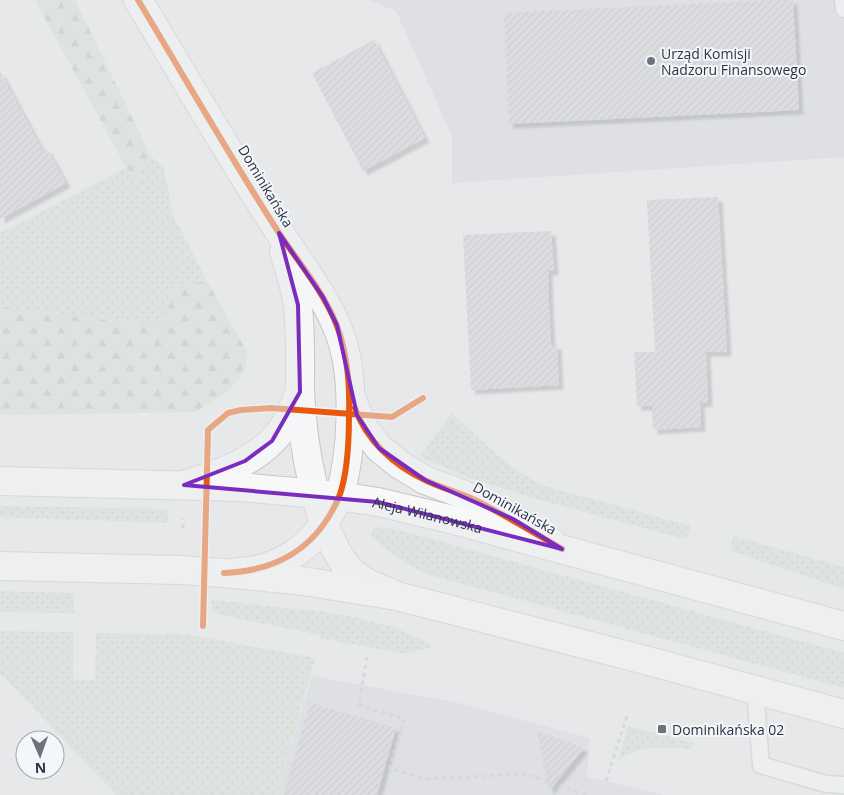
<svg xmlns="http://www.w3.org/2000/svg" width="844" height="795" viewBox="0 0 844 795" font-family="'Open Sans',sans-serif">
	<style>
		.built { fill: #d4d7dd }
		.grass { fill: url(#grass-dots) }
		.forest { fill: url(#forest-firs) }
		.building { fill: url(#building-hatch); filter: url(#shadow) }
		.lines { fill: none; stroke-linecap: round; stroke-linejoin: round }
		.lane-casing { stroke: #c4c6c8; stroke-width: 19 }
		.street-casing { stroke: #c4c6c8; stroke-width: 30 }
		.secondary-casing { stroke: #c4c6c8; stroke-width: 30 }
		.path { stroke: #c5c6ca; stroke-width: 3; stroke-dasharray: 4 4; stroke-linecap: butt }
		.lane { stroke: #f5f6f7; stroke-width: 16 }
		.street { stroke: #f5f6f7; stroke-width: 28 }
		.secondary { stroke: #f8f8f8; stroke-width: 28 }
		.cycleway-casing { stroke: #f4f6f9; stroke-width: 9 }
		.cycleway { stroke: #e8590c; stroke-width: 6 }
		.marked { fill: none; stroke: #7b2cbf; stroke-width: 4; stroke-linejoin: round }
		.poi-dot { fill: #6c737f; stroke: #f4f6f9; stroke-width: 2 }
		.labels { text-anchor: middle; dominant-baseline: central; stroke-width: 4; stroke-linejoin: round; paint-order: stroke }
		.poi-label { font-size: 14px; fill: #2b3445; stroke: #f4f6f9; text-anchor: start }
		.street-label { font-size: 14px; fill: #2b3445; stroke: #f4f6f9 }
	</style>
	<defs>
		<pattern id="grass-dots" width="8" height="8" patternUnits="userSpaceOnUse" patternTransform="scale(1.25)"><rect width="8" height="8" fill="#d6ded6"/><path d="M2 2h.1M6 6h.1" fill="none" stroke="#b8bfb9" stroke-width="1.8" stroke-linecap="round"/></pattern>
		<pattern id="forest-firs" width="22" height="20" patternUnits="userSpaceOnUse" patternTransform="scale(1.25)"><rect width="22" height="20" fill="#d6ded6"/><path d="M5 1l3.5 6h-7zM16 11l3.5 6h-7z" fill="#b8bfb9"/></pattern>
		<pattern id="building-hatch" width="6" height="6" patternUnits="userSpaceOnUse" patternTransform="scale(1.25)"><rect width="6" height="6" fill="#ced0d3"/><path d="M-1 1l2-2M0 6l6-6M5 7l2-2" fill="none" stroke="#b1b3b6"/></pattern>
		<filter id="shadow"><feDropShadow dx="4.5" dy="4.5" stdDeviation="1" flood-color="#0004"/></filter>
	</defs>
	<rect width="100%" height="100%" fill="#e6e8ea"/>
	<path class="built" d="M369,0H844V157L452,183V136L396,11Z
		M312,676L458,703L589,738L587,777L664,795H277Z"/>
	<path class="grass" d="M151,156L164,168L172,213L207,281L169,286L166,324L125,322L0,307V233L126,168L135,182Z
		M451,413C481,439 508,470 545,486L691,526L688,536L681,538L533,498L467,477L420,457Z
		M0,506L165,509L168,511L167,523L0,517Z
		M374,527L399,530L844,653V688L430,575C407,565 388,553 371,535Z
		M733,536L844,567V589L731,551Z
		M0,591L72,593L74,595V613L0,612Z
		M211,600L325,612L359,618L393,627L432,644L429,648L405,653H399L320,638V635L217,614L212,609Z
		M0,631L73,632V680H95L96,633L186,634L315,658L277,795H116L4,677L0,676Z
		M628,726L694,743L692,749C666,747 640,744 618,760Z"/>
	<path class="forest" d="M35,0H75L151,156L134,182Z
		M207,281L247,352L246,366L241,376L229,391L195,412L0,415V307L125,322L165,324L169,286Z"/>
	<path class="building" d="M777,0H793L799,110L509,124L504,13Z
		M374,40L425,138L363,171L312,73Z
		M0,71L43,152L47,149L66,183L0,219Z
		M718,197L727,352H706L708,402L700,403L701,427L653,430L652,406H637L634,352H655L647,200Z
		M551,231L554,271H548L549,308L551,345H557L559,385L471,390L463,235Z
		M310,703L396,728L377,795H283Z
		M537,731L584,748L549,791Z"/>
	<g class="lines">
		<defs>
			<path id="lane" d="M843,0L844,9
				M755,689L761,765L826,784L844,785"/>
			<path id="street" d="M138,0C185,78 230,157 280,233C303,270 331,302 343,344C355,385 352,453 340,494C337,501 333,508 329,515C312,548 276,571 238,572
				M284,252C289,269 296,288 298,307C301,335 300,363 300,391C302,440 316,530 348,568C359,581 376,587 391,593
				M352,400L361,424L379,448L400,465L425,480L462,494L513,519L552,543
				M187,484C224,473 268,457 287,421C292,411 296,401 300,392"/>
			<g id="secondary">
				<path id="s1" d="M0,481L241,487L339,496L378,502L454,520L844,626"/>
				<path d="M0,566L181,570L224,573L303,581L397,596L645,660L844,714"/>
			</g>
		</defs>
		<use href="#lane" class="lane-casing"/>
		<use href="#street" class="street-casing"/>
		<use href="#secondary" class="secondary-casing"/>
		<path class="path" d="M183,528V519
			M367,657L359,705L404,719L390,768L423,779L526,774L586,795
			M606,781L628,713"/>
		<use href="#lane" class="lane"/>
		<use href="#street" class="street"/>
		<use href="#secondary" class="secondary"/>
		<defs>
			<path id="cycleway" d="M138,0C185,78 230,157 279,233C299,263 324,292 337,326C348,355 350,384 349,415C349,440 348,473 339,497C317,548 278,571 224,573
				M355,408C366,440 394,466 425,480C441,488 459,492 475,500C505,515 533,532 562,549
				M203,626L208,430L228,413L241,410L271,408L392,417L423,398"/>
		</defs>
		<use href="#cycleway" class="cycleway-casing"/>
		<use href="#cycleway" class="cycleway"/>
	</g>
	<path d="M0 0H844V795H0ZM279,233L323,297L337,325L357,415L379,448L425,480L513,519L562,549L378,502L184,485L245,461L272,441L300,392L298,305Z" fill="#e6e8ea" fill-opacity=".55" fill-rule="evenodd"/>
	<path class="marked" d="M279,233L323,297L337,325L357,415L379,448L425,480L513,519L562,549L378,502L184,485L245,461L272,441L300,392L298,305Z"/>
	<g class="poi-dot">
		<circle cx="651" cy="61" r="5"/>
		<rect x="657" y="724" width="10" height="10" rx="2.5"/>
	</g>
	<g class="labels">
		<g class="poi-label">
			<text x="661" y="53">Urząd Komisji<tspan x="661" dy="16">Nadzoru Finansowego</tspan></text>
			<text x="672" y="729">Dominikańska 02</text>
		</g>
		<g class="street-label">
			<text transform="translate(266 186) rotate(59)">Dominikańska</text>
			<text transform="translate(515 508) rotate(29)">Dominikańska</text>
			<text stroke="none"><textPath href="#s1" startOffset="430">Aleja Wilanowska</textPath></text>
		</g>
	</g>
	<g transform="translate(40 755) rotate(178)"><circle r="24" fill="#f4f6f9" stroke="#a4a8b1"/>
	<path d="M0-4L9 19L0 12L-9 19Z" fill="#6c737f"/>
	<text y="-8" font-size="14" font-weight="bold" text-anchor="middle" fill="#2b3445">N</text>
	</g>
</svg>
